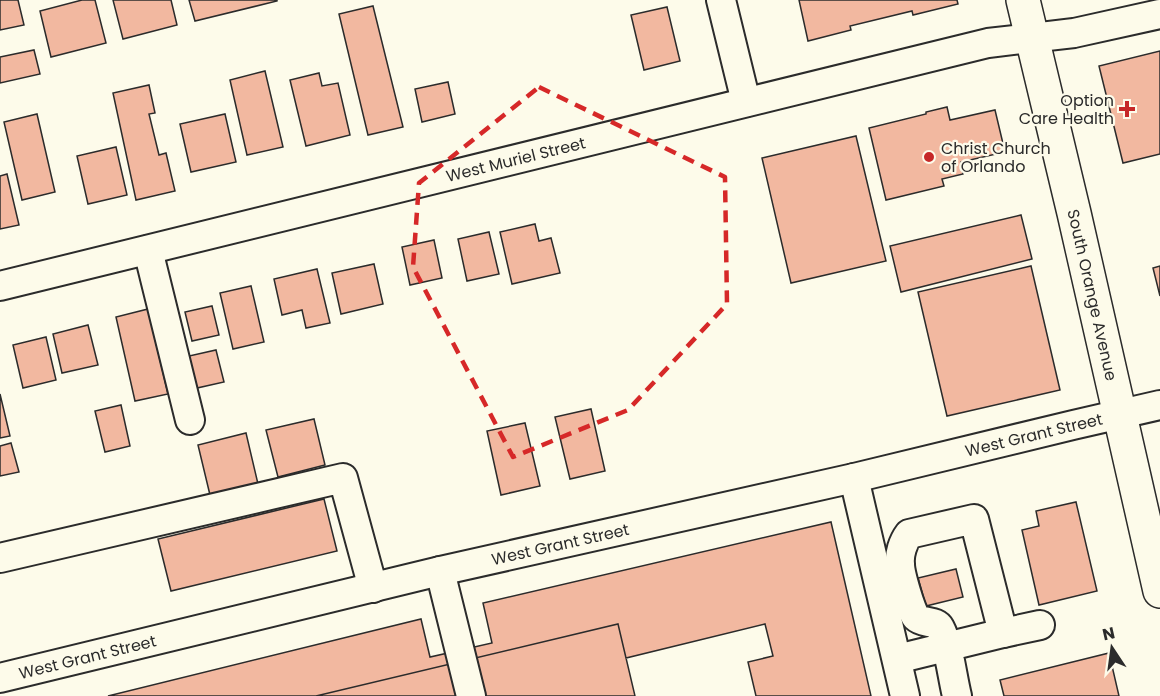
<svg xmlns="http://www.w3.org/2000/svg" width="1160" height="696" viewBox="0 0 1160 696" font-family="Poppins,sans-serif">
	<style>
		.building { fill: #f2b8a0; stroke: #2b2b2b; stroke-width: 1.5 }
		.lines { fill: none; stroke-linecap: round; stroke-linejoin: round }
		.minor-casing { stroke: #2b2b2b; stroke-width: 32 }
		.major-casing { stroke: #2b2b2b; stroke-width: 36 }
		.minor { stroke: #fdfbea; stroke-width: 28 }
		.major { stroke: #fdfbea; stroke-width: 33 }
		.marked { fill: none; stroke: #d62828; stroke-width: 4.5; stroke-dasharray: 12 8; stroke-linejoin: round }
		.poi-dot { fill: #c62828; stroke: #fdfbea; stroke-width: 2 }
		.labels { text-anchor: middle; dominant-baseline: central; stroke-width: 4.5; stroke-linejoin: round; paint-order: stroke }
		.poi-label { font-size: 16px; fill: #2b2b2b; stroke: #fdfbea; text-anchor: end }
		.street-label { font-size: 16px; fill: #2b2b2b; stroke: #fdfbea }
	</style>
	<rect width="100%" height="100%" fill="#fdfbea"/>
	<path class="building" d="M0,0H18L24,25L0,30Z
		M82,0H95L106,43L51,57L40,11Z
		M113,0H171L177,25L123,39Z
		M189,0H277V1L195,21Z
		M799,0H957L958,4L913,15L912,11L850,26L851,30L808,41Z
		M373,6L403,127L368,135L339,14Z
		M667,7L680,61L644,70L631,15Z
		M34,50L40,74L0,83V57Z
		M1160,51V154L1123,163L1099,66Z
		M265,71L283,147L247,155L230,80Z
		M319,73L322,86L338,83L350,135L306,146L290,80Z
		M448,82L455,114L422,122L415,89Z
		M149,85L155,113L149,114L159,155L166,153L175,191L136,200L113,93Z
		M947,107L950,120L995,110L1005,152L961,162L963,174L942,179L944,186L886,200L869,128L926,114V112Z
		M37,114L55,192L22,200L4,122Z
		M225,114L236,162L191,172L180,124Z
		M856,136L886,261L791,283L762,158Z
		M116,147L127,195L88,204L77,156Z
		M7,174L19,225L0,229V176Z
		M1021,215L1032,259L901,292L890,246Z
		M535,224L539,241L551,238L560,273L512,284L500,232Z
		M489,232L499,274L467,281L458,239Z
		M434,240L442,278L410,285L402,247Z
		M374,264L383,304L341,314L332,273Z
		M1031,266L1060,390L947,416L918,292Z
		M1160,266V296L1153,268Z
		M317,269L330,323L306,328L302,310L282,315L274,279Z
		M251,286L264,342L233,349L220,293Z
		M212,306L219,335L192,341L185,312Z
		M148,309L168,394L135,401L116,317Z
		M88,325L98,365L62,373L53,334Z
		M46,337L56,380L23,388L13,345Z
		M216,350L224,382L197,388L189,356Z
		M0,394L10,436L0,438Z
		M121,405L130,446L105,452L95,411Z
		M591,409L605,471L570,479L555,417Z
		M314,419L325,465L278,477L266,430Z
		M525,423L540,486L501,495L487,431Z
		M246,433L258,484L210,495L198,445Z
		M11,443L19,472L0,476V446Z
		M324,499L337,551L171,591L158,539Z
		M1076,502L1097,591L1039,605L1022,530L1039,526L1036,511Z
		M831,522L871,696H756L748,662L773,656L765,624L626,658L618,624L316,696H108L421,619L430,657L492,643L483,603Z
		M956,569L963,597L926,606L918,578Z
		M618,624L635,696H316Z
		M1109,653L1119,696H1004L1000,680Z"/>
	<g class="lines">
		<defs>
			<g id="minor">
				<path d="M721,0L746,102"/>
				<path d="M148,250L190,420"/>
				<path id="s1" d="M0,286L988,43L1074,33L1160,14"/>
				<path d="M854,478L905,696"/>
				<path d="M0,558L343,478L373,588"/>
				<path d="M440,571L471,696"/>
				<path d="M1003,633L1040,625"/>
				<path d="M897,659L1003,633L974,519L909,534C903,542 899,554 900,564C900,573 911,612 916,617C923,624 936,620 940,628C949,645 952,676 957,696"/>
				<path id="s2" d="M0,678L440,571L854,478L1073,425L1160,405"/>
			</g>
			<g id="major">
				<path id="s3" d="M1023,0L1074,213L1160,591"/>
			</g>
		</defs>
		<use href="#minor" class="minor-casing"/>
		<use href="#major" class="major-casing"/>
		<use href="#minor" class="minor"/>
		<use href="#major" class="major"/>
	</g>
	<path class="marked" d="M539,87L725,177L727,304L628,410L513,457L413,267L419,183Z"/>
	<g class="poi-dot">
		<path d="M1124 100h6v6h6v6h-6v6h-6v-6h-6v-6h6z"/>
		<circle cx="929" cy="157" r="6"/>
	</g>
	<g class="labels">
		<g class="poi-label">
			<text x="1114" y="100">Option<tspan x="1114" dy="18">Care Health</tspan></text>
			<text x="941" y="148" text-anchor="start">Christ Church<tspan x="941" dy="18">of Orlando</tspan></text>
		</g>
		<g class="street-label">
			<text stroke="none"><textPath href="#s1" startOffset="531">West Muriel Street</textPath></text>
			<text stroke="none"><textPath href="#s3" startOffset="303">South Orange Avenue</textPath></text>
			<text stroke="none"><textPath href="#s2" startOffset="1062">West Grant Street</textPath></text>
			<text stroke="none"><textPath href="#s2" startOffset="576">West Grant Street</textPath></text>
			<text stroke="none"><textPath href="#s2" startOffset="90">West Grant Street</textPath></text>
		</g>
	</g>
	<g transform="translate(1112 648) rotate(347)" stroke="#fdfbea" stroke-width="4.5" paint-order="stroke">
	<path d="M0-4.5L10 22L0 15L-10 22Z" fill="#2b2b2b"/>
	<text y="-9" font-size="16" font-weight="bold" text-anchor="middle" fill="#2b2b2b">N</text>
	</g>
</svg>
